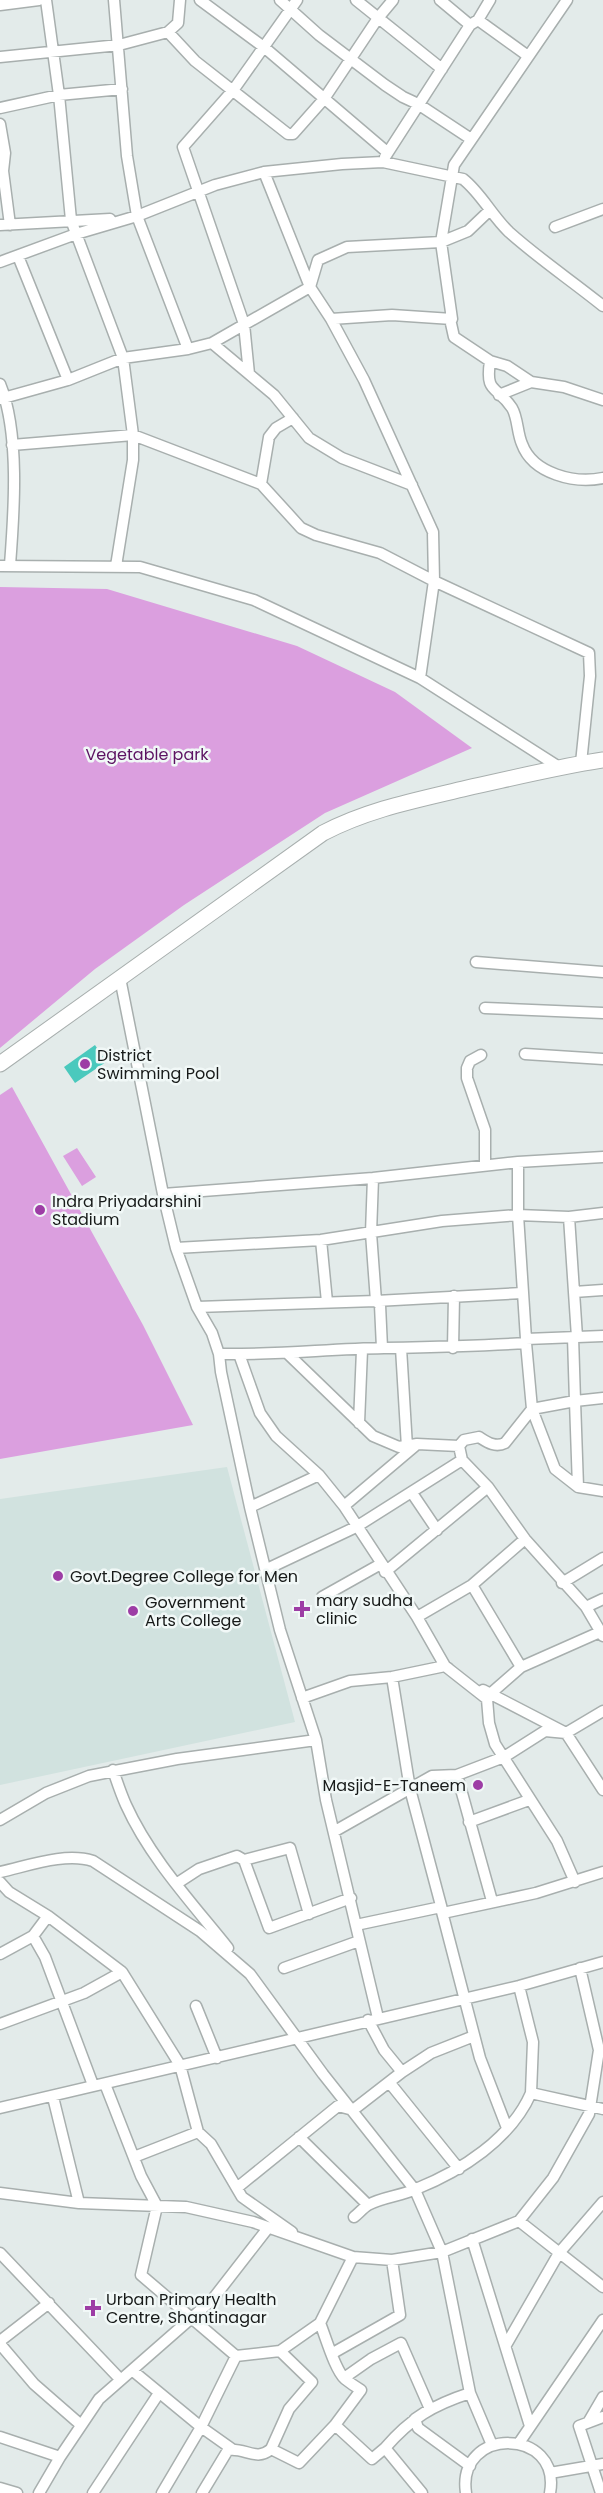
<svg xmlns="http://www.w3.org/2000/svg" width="603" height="2493" viewBox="0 0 603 2493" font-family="Poppins,sans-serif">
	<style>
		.built { fill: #d1e2df }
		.green { fill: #db9fdf }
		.water { fill: #4ac9bd }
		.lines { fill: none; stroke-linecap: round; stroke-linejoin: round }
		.minor-casing { stroke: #a8afae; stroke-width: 13 }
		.secondary-casing { stroke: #a8afae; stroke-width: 17 }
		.minor { stroke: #fff; stroke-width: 10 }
		.secondary { stroke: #fff; stroke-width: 15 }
		.poi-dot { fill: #9d3da5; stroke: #f1f8f7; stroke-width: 2 }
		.labels { text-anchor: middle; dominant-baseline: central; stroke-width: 5; stroke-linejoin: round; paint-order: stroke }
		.park-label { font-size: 16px; fill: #5c1362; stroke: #f1f8f7 }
		.poi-label { font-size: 16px; fill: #171a19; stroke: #f1f8f7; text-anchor: start }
	</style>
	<rect width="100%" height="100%" fill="#e3ebea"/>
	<path class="built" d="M227,1467L295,1722L0,1785V1499Z"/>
	<path class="green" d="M0,587L107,589L297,646L395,692L472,748L325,813L184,905L95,969L0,1048Z
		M12,1087L143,1325L193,1425L0,1459V1095Z
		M77,1148L96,1177L82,1186L63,1156Z"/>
	<path class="water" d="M95,1045L106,1062L75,1083L64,1067Z"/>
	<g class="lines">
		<defs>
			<path id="minor" d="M46,0L59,95L71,220L123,358L133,435V460L116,566
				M114,0L127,156L137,216L188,349
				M200,0L265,48L387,152
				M280,0L319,35L385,85L403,97L418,104L471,139
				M297,0L234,89L183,147L244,324L249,374L274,395L309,438L342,458L412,485
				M356,0L442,69
				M440,0L470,25
				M0,5L39,0
				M478,20L528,56
				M168,32L178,23L180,0
				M0,57L119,45L168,32L195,61L288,134H293L324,99L378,18L393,0
				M0,108L59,95L122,89
				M0,124L5,153L3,171L10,225
				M385,157L470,25L478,20L490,0
				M0,225L110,219
				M555,227L603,209
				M18,256L68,380
				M0,262L76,234L137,216L215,185L264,172L342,164L383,162L463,179C481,193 492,216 509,232C538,258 572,281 603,306
				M331,319L392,315L452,319L441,242L468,231L489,211
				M450,319L454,337L490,361C485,395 497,385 512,408C518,418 517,433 522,444C533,474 575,484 603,478
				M212,343L249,374
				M490,361L507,366L531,382L564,387L603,400
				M0,384C20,433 14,513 10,565
				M499,395L531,382
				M0,399L68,380L123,358L188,349L212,343L310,287L264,172
				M12,445L133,435L261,484L301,528L316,535L380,553L434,581L589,653L590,676L581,763
				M261,484L269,437L276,428L293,418
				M0,566L140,567L254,600L420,678L559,767
				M420,678L434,581L433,532L364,380L331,319L310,287L318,260L347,247L441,242L454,165L567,0
				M476,962L603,972
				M120,978L163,1194L176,1248L197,1307L212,1333L219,1354L221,1372L250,1507L280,1630L316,1740L326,1800L378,2018
				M485,1008L603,1013
				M525,1054L603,1059
				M481,1055L470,1061L467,1068V1078L485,1130V1165
				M518,1162V1215L526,1339
				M373,1178L371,1233L376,1301L380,1305L382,1348
				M163,1194L373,1178L518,1162L603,1157
				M569,1217L577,1337
				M321,1240L327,1302
				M176,1248L321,1240L442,1221L518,1215L569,1217L603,1213
				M574,1292L603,1290
				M197,1307L376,1301L522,1293
				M573,1337L575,1401L532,1409L555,1469L578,1487L603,1491
				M526,1343V1339L603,1336
				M401,1348L407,1447
				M453,1348L454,1296
				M287,1353L373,1436L399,1447L417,1444L459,1446
				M219,1354C274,1355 329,1349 384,1348C431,1347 478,1346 526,1343L532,1409L505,1443C495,1448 487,1442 479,1437L464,1440L459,1446L462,1460L488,1487L525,1539L586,1607L603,1636
				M239,1354L260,1413L276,1436L319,1475L344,1506L417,1617L445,1666L487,1699L489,1723L495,1744L557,1841L575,1882
				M359,1423L362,1350
				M578,1487L575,1401L603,1398
				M412,1493L437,1530
				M344,1506L415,1446
				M250,1507L319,1475
				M267,1569L356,1527L462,1460
				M385,1572L488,1487
				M562,1583L603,1558
				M472,1585L521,1667
				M322,1597L379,1565L382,1567
				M586,1607L603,1599
				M417,1617L472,1585L525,1539
				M392,1677L410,1789L443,1913
				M483,1690L566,1733L603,1790
				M489,1695L521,1667L600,1632
				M302,1698L350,1681L392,1677L445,1666L449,1669
				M113,1770C117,1782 121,1794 126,1805C150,1858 192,1903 228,1948
				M457,1775L492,1901
				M0,1820L46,1793L89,1776L177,1759L316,1740
				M469,1822L529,1800
				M335,1831L432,1776L457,1775L504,1757L545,1731L566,1733L603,1711
				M244,1860L269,1928L351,1898
				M0,1872C28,1866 65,1852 93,1861L200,1931L250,1974L323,2074L415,2190L442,2252L470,2393L492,2445
				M0,1882L9,1892L48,1916L122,1972
				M176,1884L199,1869L237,1856L244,1860L290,1848L309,1914
				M441,1908L480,2058L507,2128
				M356,1925L441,1907L443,1913L536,1893L603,1872
				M33,1936L45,1957L93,2085
				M0,1954L33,1936L48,1916
				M284,1968L359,1941
				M519,1986L533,2042L531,2093L603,2109
				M196,2006L217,2058
				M368,2020L384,2050L402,2072
				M0,2024L84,1993L122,1972L180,2065L198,2132L211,2144L242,2197L292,2232
				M389,2082L459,2169
				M105,2084L141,2176L157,2206L141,2275L236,2356L280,2351L312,2382L289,2409L271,2449L299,2463L335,2425
				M53,2097L79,2203
				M0,2108L519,1986L603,1962
				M299,2137L368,2205
				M134,2157L198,2132
				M238,2187L338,2106L353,2110L402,2072L431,2053L474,2036
				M0,2193L79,2203L186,2207L253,2222L353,2257L392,2260L442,2252L519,2221L603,2287
				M354,2217C358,2214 363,2208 368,2205C382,2197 401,2196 416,2189C461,2171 511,2139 531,2093
				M519,2221L553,2178L589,2114L599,2050L580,1968
				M472,2239L530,2426
				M0,2253L120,2379
				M353,2257L320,2323C326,2338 335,2370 345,2379C350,2383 356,2387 361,2390L335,2425L372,2459L385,2448
				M0,2341L49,2303
				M0,2344L34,2384L81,2425
				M506,2345L559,2253L603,2202
				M280,2351L320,2323
				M333,2353L400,2315L392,2260
				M133,2371L201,2427L232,2449
				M344,2378L371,2359L401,2343L430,2409L415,2419L418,2428L470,2466
				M589,2421L603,2397
				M0,2437L60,2457
				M519,2443L603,2320
				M550,2473L603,2464
				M0,2488L17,2493
				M39,2493L60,2457L99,2399L212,2300L268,2228
				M93,2493L159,2393
				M162,2493L201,2427L236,2356
				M202,2493L228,2450C245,2447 256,2462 271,2449
				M422,2493L385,2448C411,2418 433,2405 470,2393
				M466,2493C456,2426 562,2427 550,2493
				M601,2493L579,2426L603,2417"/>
			<path id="secondary" d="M0,1064L323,833C369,809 417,800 467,788C513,778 557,767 603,760"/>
		</defs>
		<use href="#minor" class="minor-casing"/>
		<use href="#secondary" class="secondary-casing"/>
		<use href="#minor" class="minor"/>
		<use href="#secondary" class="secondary"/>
	</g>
	<g class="poi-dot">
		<circle cx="85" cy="1064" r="6"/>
		<circle cx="40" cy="1210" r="6"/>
		<circle cx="58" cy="1576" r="6"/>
		<path d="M299 1600h6v6h6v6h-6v6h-6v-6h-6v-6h6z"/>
		<circle cx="133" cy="1611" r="6"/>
		<circle cx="478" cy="1785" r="6"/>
		<path d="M90 2299h6v6h6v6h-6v6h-6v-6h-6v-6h6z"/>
	</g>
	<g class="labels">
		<g class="park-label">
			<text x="147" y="754">Vegetable park</text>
		</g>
		<g class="poi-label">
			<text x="97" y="1055">District<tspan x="97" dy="18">Swimming Pool</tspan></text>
			<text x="52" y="1201">Indra Priyadarshini<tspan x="52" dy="18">Stadium</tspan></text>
			<text x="70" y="1576">Govt.Degree College for Men</text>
			<text x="316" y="1600">mary sudha<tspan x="316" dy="18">clinic</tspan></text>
			<text x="145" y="1602">Government<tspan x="145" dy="18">Arts College</tspan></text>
			<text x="466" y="1785" text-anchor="end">Masjid-E-Taneem</text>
			<text x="106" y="2299">Urban Primary Health<tspan x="106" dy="18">Centre, Shantinagar</tspan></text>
		</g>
	</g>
</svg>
